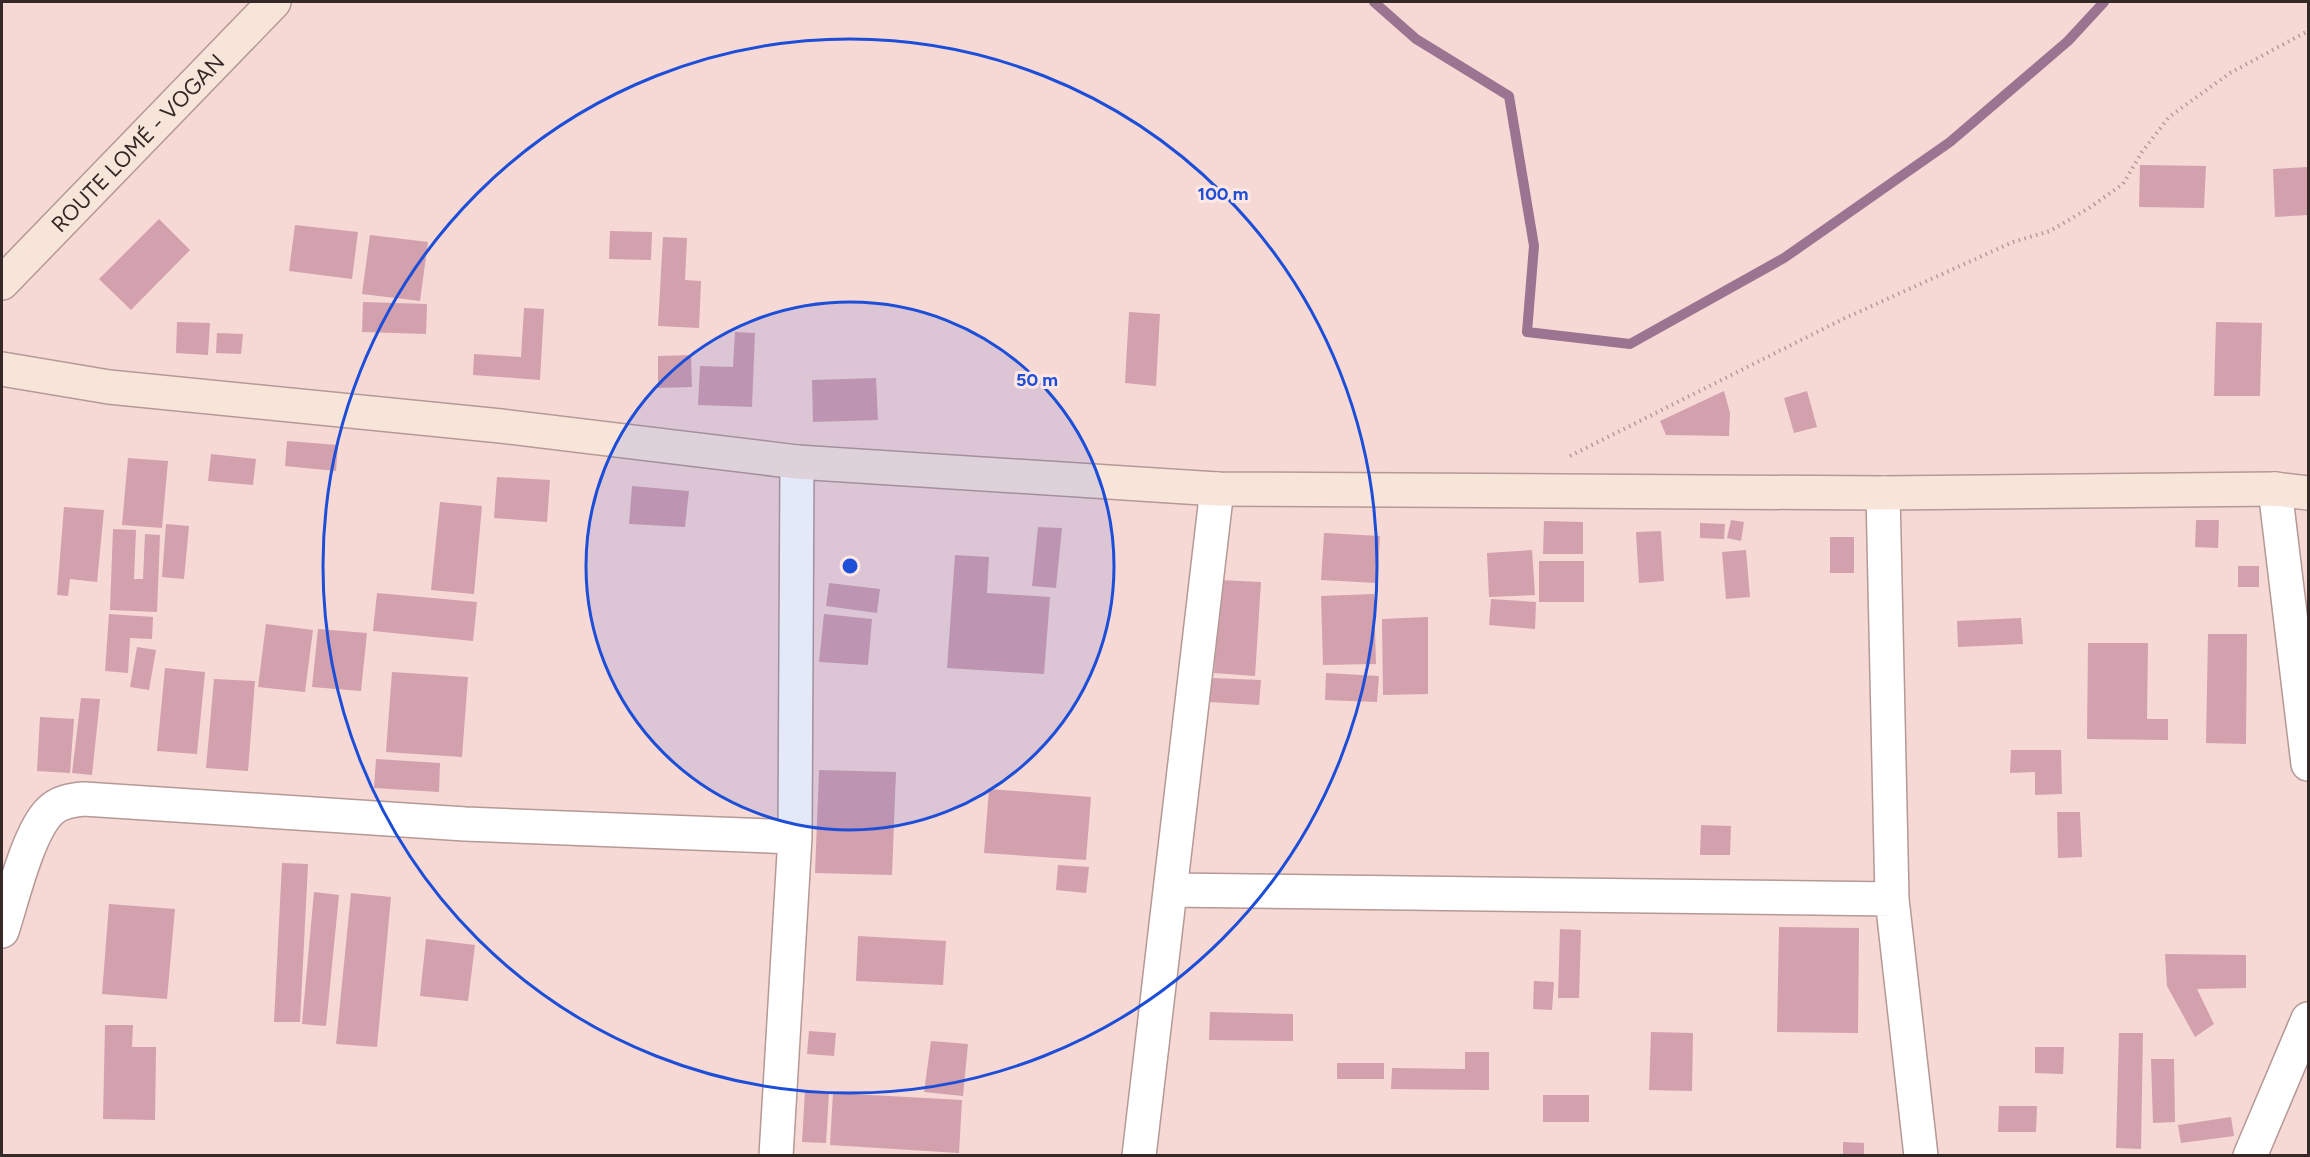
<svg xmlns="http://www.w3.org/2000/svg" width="2310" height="1157" viewBox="0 0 2310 1157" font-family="Figtree,sans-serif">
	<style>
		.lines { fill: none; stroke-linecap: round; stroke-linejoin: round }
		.stream { stroke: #9b7491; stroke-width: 10 }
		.building { fill: #d3a0ae }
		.street-casing { stroke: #b59996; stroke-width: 36 }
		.secondary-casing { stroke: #b59996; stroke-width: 36 }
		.path { stroke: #b39c99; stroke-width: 4; stroke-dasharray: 1.5 4.5; stroke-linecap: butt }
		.street { stroke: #fff; stroke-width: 33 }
		.secondary { stroke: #f8e5da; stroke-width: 33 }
		.ring { fill: none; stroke: #1d4ed8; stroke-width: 3 }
		.labels { text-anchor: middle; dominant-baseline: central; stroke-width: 6; stroke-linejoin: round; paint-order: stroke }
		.street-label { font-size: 22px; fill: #342927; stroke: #ffe7e4 }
		.centre { fill: #1d4ed8; stroke: #ffe7e4; stroke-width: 3 }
		.ring-label { font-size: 18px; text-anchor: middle; font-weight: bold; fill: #1d4ed8; stroke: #ffe7e4; stroke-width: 6; stroke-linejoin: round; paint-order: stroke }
	</style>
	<rect width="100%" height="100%" fill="#f6d8d5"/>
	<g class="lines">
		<path class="stream" d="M1374,2L1416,39L1509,96L1534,246L1527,332L1630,344L1784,258L1950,142L2068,41L2104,2"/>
	</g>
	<path class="building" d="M2140,165L2206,166L2204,208L2139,207Z
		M2308,167V215L2275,217L2273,169Z
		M159,219L190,250L131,310L99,279Z
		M295,225L358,232L352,279L289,271Z
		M610,231L652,232L651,260L609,259Z
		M370,235L428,242L420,301L362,294Z
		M663,237L687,238L685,280L701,281L699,328L658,326Z
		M363,302L427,304L426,334L362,332Z
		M524,308L544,309L540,380L473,375L474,354L521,357Z
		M1129,312L1160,314L1156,386L1125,383Z
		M177,322L210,323L208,355L176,353Z
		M2216,322L2262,323L2260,396H2214Z
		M735,332L755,333L752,407L698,405L700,366L733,367Z
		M217,333L243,334L241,354L216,353Z
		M691,355L692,387L658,388V356Z
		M876,378L878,420L813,422L812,380Z
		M1724,391L1730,413L1729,436L1666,435L1660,421Z
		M1807,391L1817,427L1794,433L1784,398Z
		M287,441L338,445L336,471L285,466Z
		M211,454L256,459L253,485L208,481Z
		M128,458L168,461L162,528L122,525Z
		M497,477L550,480L547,522L494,518Z
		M632,486L689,491L685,527L629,524Z
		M440,502L482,506L474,594L431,590Z
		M64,507L104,510L97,582L70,579L68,596L57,595Z
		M1731,520L1744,522L1741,541L1727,538Z
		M2196,520H2219L2218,548L2195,547Z
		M1544,521L1583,522V554H1543Z
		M1700,523L1725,524L1724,539L1700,538Z
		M166,524L189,526L184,579L162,577Z
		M1038,527L1062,528L1056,588L1032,586Z
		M113,529L136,530L134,579H143L145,534L160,535L157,612L110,610Z
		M1661,531L1664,581L1639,583L1636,532Z
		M1324,533L1380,536L1377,583L1321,580Z
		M1830,537H1854V573H1830Z
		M1532,550L1535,595L1489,597L1487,553Z
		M1746,550L1750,597L1726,599L1722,552Z
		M955,555L989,557L987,593L1050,597L1044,674L947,668Z
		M1539,561H1584V602H1539Z
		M2238,566H2259V587H2238Z
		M1220,580L1261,582L1255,676L1214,673Z
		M829,583L880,589L877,613L826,606Z
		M377,593L477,602L473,641L373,631Z
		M1374,594L1376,664L1323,665L1321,596Z
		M1491,599L1536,602L1535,629L1489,625Z
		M109,614L153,617L152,639L130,638L128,673L105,671Z
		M824,614L872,619L868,665L819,662Z
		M1428,617V694L1383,695L1382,619Z
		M2021,618L2023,644L1958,647L1957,621Z
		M266,624L313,630L305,692L258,687Z
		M318,629L367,633L361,691L312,687Z
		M2208,634H2247L2246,744L2206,743Z
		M2088,643H2148L2147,719H2168V740L2087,739Z
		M137,647L156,650L149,690L130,687Z
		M165,668L205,672L197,754L157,751Z
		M392,672L468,677L462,757L386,752Z
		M1326,673L1379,676L1377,702L1325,700Z
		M1211,678L1261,680L1259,705L1209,702Z
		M214,679L255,681L248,771L206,768Z
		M81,698L100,699L92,775L72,773Z
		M40,717L74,719L70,773L37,771Z
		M2011,750H2061L2062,794L2035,795V772L2010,773Z
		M376,759L440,763L439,792L374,788Z
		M819,770L896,772L892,875L815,873Z
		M989,789L1091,797L1086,860L984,853Z
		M2057,812H2080L2082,857L2058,858Z
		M1701,825L1731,826L1730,855H1700Z
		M282,863L308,864L300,1022H274Z
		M1058,865L1089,867L1086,893L1056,890Z
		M314,892L339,895L326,1026L302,1024Z
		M351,893L391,897L377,1047L336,1044Z
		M109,904L175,909L167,999L102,994Z
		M1779,927L1859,928L1858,1033L1777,1032Z
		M1560,929L1581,930L1579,998H1558Z
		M858,936L946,941L943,985L856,981Z
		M426,939L475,945L468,1001L420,996Z
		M2165,954L2246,955V988L2197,989L2214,1024L2195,1037L2167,986Z
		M1534,981L1554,982L1552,1010L1533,1009Z
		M1210,1012L1293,1014V1041L1209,1040Z
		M105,1025H133L132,1047H156L155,1120L103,1119Z
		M809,1031L836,1033L834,1056L807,1054Z
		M1651,1032L1693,1033L1692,1091L1649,1090Z
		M2119,1033H2143L2141,1149L2116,1148Z
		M931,1041L968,1044L963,1096L924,1092Z
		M2035,1047H2064L2063,1074L2035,1073Z
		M1465,1052H1489V1090L1391,1089L1392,1068L1465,1069Z
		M2151,1059H2174L2175,1122L2153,1123Z
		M1337,1063H1384V1079H1337Z
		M805,1091L829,1092L826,1143L802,1142Z
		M833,1093L962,1100L959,1153L830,1145Z
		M1543,1095H1589V1122H1543Z
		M1999,1106H2037L2036,1132H1998Z
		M2231,1117L2234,1136L2181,1143L2178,1125Z
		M1843,1142L1864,1143V1156H1843Z"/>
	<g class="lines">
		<defs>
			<path id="street" d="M2275,489L2308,764
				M795,837L797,462
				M1170,890L1892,899L1883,493
				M1892,899L1921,1156
				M2,931C12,901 28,832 50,811C59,802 71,800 84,799L465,824L795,837L776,1156
				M1139,1156L1217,489
				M2250,1156L2308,1019"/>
			<g id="secondary">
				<path id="s1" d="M2,283L274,2"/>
				<path d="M2,369L109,387L501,426L797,462L1217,489L1883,493L2275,489L2308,493"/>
			</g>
		</defs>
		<use href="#street" class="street-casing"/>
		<use href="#secondary" class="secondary-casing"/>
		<path class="path" d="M1570,456L1843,319L2013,242L2050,231L2089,208L2123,184L2142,152L2169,117L2230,73L2308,31"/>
		<use href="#street" class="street"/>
		<use href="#secondary" class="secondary"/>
	</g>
	<circle cx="850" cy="566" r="264" fill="#1d4ed8" fill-opacity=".12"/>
	<g class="ring">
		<circle cx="850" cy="566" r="264"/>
		<circle cx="850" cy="566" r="527"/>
	</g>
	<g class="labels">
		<g class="street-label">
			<text stroke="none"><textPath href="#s1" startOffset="195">ROUTE LOMÉ - VOGAN</textPath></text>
		</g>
	</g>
	<circle cx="850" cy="566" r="9" class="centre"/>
	<g class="ring-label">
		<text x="1223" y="200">100 m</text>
		<text x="1037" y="386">50 m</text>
	</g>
	<rect width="2310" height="1157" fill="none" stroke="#342927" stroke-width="6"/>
</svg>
